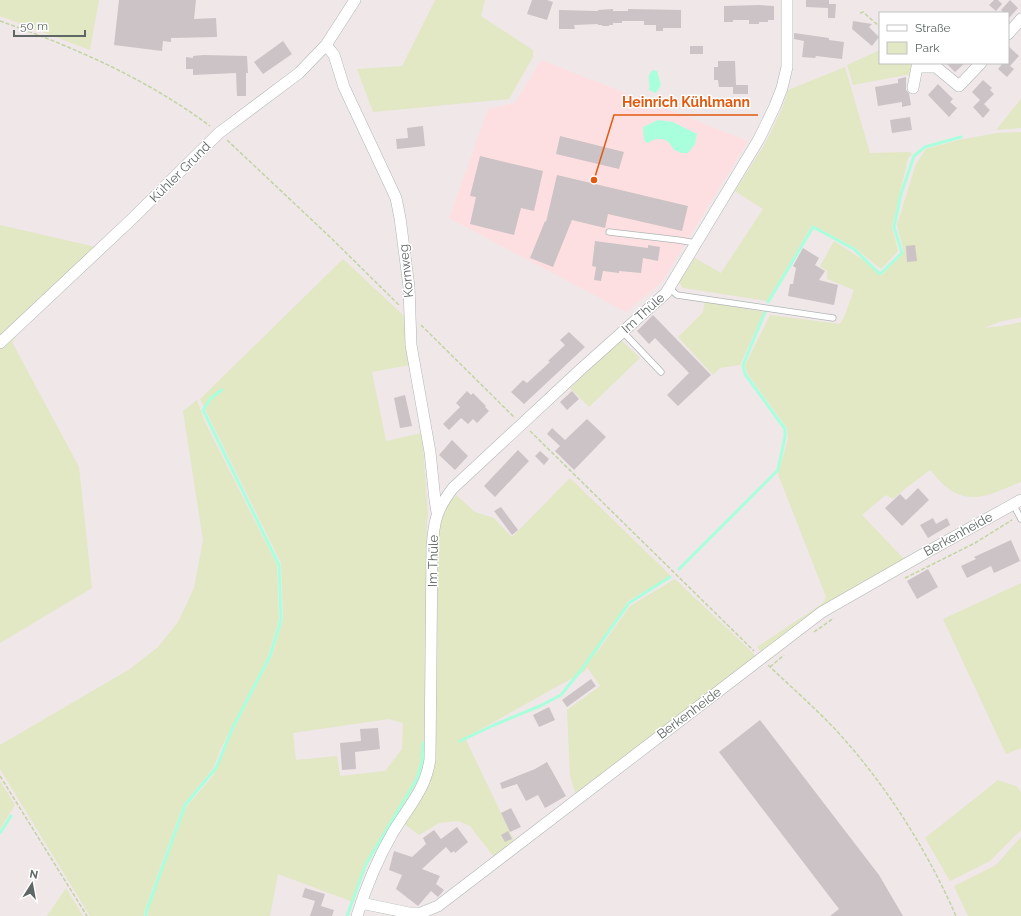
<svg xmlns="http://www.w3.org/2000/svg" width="1021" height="916" viewBox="0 0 1021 916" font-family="Raleway,sans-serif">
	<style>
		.commercial { fill: #fedfe1 }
		.green { fill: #e2e7c4; fill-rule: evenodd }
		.water { fill: #a9ffdc }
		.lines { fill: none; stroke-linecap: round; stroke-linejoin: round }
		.stream { stroke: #a9ffdc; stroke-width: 3 }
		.building { fill: #cbc3c5 }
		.service-casing { stroke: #afb6b5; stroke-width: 7 }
		.minor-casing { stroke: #afb6b5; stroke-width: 12 }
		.path { stroke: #c0d4a4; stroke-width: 1.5; stroke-dasharray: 4 2; stroke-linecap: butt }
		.service { stroke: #fff; stroke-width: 5.5 }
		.minor { stroke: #fff; stroke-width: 11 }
		.labels { text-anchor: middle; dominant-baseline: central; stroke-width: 3; stroke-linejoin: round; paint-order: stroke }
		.street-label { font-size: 13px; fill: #5e6765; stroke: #fff }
		.leader { fill: none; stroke: #e15a10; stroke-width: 1.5 }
		.callout-dot { fill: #e15a10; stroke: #fff; stroke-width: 1.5 }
		.callout-label { font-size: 14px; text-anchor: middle; font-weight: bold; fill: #e15a10; stroke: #fff; stroke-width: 3; stroke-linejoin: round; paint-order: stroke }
	</style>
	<rect width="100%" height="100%" fill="#f0e7e8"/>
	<path class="commercial" d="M541,60L748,141L662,282L626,312L449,218L488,109L515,103Z"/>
	<path class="green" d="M0,0H99L90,50L0,16Z
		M435,0H485L481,16L533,50V57L509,99L373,112L357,69L402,66Z
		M880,50V63H912L911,74L853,85L847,65Z
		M845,67L870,153L909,152L912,154L908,158L892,227L898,251L881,269L854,247L812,225L767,301L683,288L679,282L695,258L721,273L763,209L735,191L766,142L782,109L788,90Z
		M1021,99V128L996,130Z
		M1021,132V317L999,322L984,328L1002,326L1021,322V482C994,492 972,508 945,486C940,482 935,475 930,470L906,488L893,499L886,495L862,515L905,560L762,653L757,647L823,603L826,597L778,474L788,439L787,428L747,373L745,365L770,315L840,324L845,315L854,290L827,279V271L820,266L834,241L865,261L881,276L904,252L897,225L916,164L926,149L959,140L997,133Z
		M0,225L96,247L19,332L12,342L79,467L92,588L0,643Z
		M343,259L404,316L410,365L372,372L386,441L422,433L428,515L427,520L425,723L426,748L423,773L413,791L368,860L353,902L278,874L270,916H148L149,906L186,807L213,776L224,750L246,705L272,656L283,619L281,563L200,399ZM389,719L403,723L402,749L385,771L340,776L337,756L296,760L293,733Z
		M705,302L764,312L740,365L720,368L713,375L678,337L703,312Z
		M621,340L640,358L589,407L570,388Z
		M197,400L204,420L277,565L279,620L268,656L220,750L214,767L183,805L144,912V916H90L0,769V745L130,669L158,647L178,622L194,588L203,540L183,411Z
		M570,478L671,576L628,601L593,658L630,606L675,579L755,655L754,659L576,795L570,776L567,710L600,686L587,667L585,671L465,738L514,840L494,857L470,826L458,821L439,823L419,835L404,824L436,748L438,536C441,518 443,509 456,495L475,512L494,518L512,537Z
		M1021,583V748L1006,754L943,619Z
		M998,780L1016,786L1021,792V830L990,861L950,881L925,838Z
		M0,781L15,805L0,829Z
		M1021,837V916H968L954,886L996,865Z
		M66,888L83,916H47Z"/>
	<path class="water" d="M653,70L657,71L661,85L656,93L649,90C651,81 645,77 653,70Z
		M658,120L673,122L697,134L695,144L688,153H682L674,150C667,137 660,136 647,143L644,140L643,127Z"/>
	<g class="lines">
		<path class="stream" d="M768,302L813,227L854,249L880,274L902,253L894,227L901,194L914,156L925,147L961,137
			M679,569L778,470L785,437V429L745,374L743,365L765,312
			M460,741L494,725L540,706L561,695L582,669L629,603L670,577
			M0,833L11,816
			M146,916V912L185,805L216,768L233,727L270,656L281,620L279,565L203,410L211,398L222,390
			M347,916L366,864L417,779L422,761L423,743"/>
	</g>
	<path class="building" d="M119,0H196L194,19L216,18L217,37L171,38V42L163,41L162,51L114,45Z
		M532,0H547L553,2L547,20L527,14Z
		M806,0H829V4H836L835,18H828V8L806,7Z
		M994,0H998L1002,4L996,11L989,5Z
		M1010,0L1018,8L1009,18L1008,13H1004L1001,10Z
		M759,5L774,6V20H768V22H759V24H749V20H733V22H724V6Z
		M613,9V11H628V9L681,10V28H663V31H656V25H644V21H622V23H613V25H609V26H602V25H598V24L574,25L575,29H559V10L598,11V10Z
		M853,21L872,24L869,27L879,37L872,46L852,29Z
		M794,33L829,38V40L844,42L842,59L816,56L815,58L802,57L804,41L794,39Z
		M283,41L292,54L263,74L254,62Z
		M690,46H703V54H690Z
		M1008,46L1019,56L1010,66L1014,69L1007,77L998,69L1003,63H1008Z
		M203,55L247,56L248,73H246V96H237L236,73L193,75V69H186V57L193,58V56Z
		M718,61H735L736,85H748V94H733V87H719L718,80H714V67H718Z
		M946,63H965L955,72Z
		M906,77V90L909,93L911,105L902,107V102L878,106L875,87L898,83V79Z
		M983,80L992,88L990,90L994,94L984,104L972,92Z
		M938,84L953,99L950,102L957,108L949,117L928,95Z
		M980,100L990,110L983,118L973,107Z
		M910,117L912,130L892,133L890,120Z
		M423,126L425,146L397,149L396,139L408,138L407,128Z
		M560,136L624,152L619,169L556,154Z
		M480,156L543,171L534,211L521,208L514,235L470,224L476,197L470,196Z
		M557,175L688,206L682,231L608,214L605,228L572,220L553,267L530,258L545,221L546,222Z
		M595,241L648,248V245L660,247L658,261L643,258L641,273L619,271V273L603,271L601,281L594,280L596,267L592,266Z
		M915,245L917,261L907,262L906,246Z
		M803,248L819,258L815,265L825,271L819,280L838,285L834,305L788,296L790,284H793L796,268L793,266Z
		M653,315L711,375L678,406L667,395L689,373L655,338L649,344L637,331Z
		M569,332L585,347L524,404L511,392L523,380L527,383L550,362L548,361L565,345L560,340Z
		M467,391L471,395L473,393L486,406L485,407L489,411L477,423L473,419L468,424L461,418L449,430L443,424L460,407L456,403Z
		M572,391L579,399L567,410L560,402Z
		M405,395L412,426L400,428L394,398Z
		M587,419L606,437L574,470L555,451L560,446L547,434L552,428L565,440Z
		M452,440L468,456L455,470L439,455Z
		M518,450L529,461L495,497L484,486Z
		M540,451L549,459L544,465L535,456Z
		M918,488L929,500L902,526L885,508L900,494L906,500Z
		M501,507L518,530L512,535L494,511Z
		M933,518L936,524L947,518L950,525L928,538L920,525Z
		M1011,540L1020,561L994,573L991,566L967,578L961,566L976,559L974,557Z
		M928,569L938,587L917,599L907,581Z
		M591,679L596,686L567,707L562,700Z
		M549,707L555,720L539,727L533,715Z
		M760,720L879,875L903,916H830L839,909L719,752Z
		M378,728L380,749L355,752L356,769L342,770L340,743L361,741L360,729Z
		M547,762L566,796L545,808L538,795L526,801L517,784L502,789L500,783L535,769Z
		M511,808L521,827L510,832L501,813Z
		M457,827L468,842L455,853L454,851L451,853L446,847L422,869L440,876L436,884L444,890L438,897L431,891L418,906L396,889L402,875L389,870L394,851L412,857L426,844L423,838L434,830L441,839Z
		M508,831L512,839L505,842L501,835Z
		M305,888L325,894L321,906L334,910L332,916H310L315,901L302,897Z"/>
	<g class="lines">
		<defs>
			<path id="service" d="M609,232L678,240L696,243
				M669,288L677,295L833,318
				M623,332L661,372
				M1013,504L1021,519"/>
			<path id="minor" d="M1008,34L1021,19
				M326,45L334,55L344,87L396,198L400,218L409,287L411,345L430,452L435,500L437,512
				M913,88L917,67H936L959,86L981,63
				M0,343L133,218L219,133L299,73L326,45L355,0
				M361,903L409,913H421L438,906L822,612L927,552L1021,500
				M357,916C366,887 377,860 392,834C407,808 426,790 430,759L432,548C434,521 436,510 453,488L580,370L666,293L759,139L775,106L782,88L787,67V0"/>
		</defs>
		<use href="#service" class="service-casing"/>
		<use href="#minor" class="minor-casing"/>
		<path class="path" d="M860,13L863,12L880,27
			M0,21C74,47 147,79 210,126
			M227,140L330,237L399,305
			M421,325L515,418
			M530,431L754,651
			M905,578L975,543L1012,520
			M814,632L834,618
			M768,665C790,686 813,706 834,728C885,783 926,848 956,916
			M770,667L784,655
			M0,776L87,916"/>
		<use href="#service" class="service"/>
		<use href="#minor" class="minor"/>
	</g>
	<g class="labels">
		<g class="street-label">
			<text transform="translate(180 172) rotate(-45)">Kühler Grund</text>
			<text transform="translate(406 271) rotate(-96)">Kornweg</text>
			<text transform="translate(643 313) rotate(-42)">Im Thüle</text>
			<text transform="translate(958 534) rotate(-29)">Berkenheide</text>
			<text transform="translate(433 561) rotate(-89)">Im Thüle</text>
			<text transform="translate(689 713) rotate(-37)">Berkenheide</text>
		</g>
	</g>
	<path class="leader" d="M594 180L614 115H758"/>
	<circle class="callout-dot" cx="594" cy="180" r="4"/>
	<g class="callout-label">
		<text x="686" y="107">Heinrich Kühlmann</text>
	</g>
	<rect x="879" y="12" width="130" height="52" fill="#ffffff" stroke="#bfc2c1"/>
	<rect x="887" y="25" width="20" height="6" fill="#ffffff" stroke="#bfc2c1"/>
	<text x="915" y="32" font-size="12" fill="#5e6765">Straße</text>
	<rect x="887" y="42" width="20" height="12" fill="#e2e7c4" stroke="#bfc2c1"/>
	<text x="915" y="52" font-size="12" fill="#5e6765">Park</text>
	<g transform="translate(32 884) rotate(11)" stroke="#ffffff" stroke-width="3" paint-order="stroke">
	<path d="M0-3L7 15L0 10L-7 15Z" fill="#5e6765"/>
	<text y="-6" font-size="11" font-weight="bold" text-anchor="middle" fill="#5e6765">N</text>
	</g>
	<path d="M14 30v6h71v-6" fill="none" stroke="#5e6765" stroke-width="2"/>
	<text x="20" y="30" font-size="12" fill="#5e6765" stroke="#ffffff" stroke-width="3" paint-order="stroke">50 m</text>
</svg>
